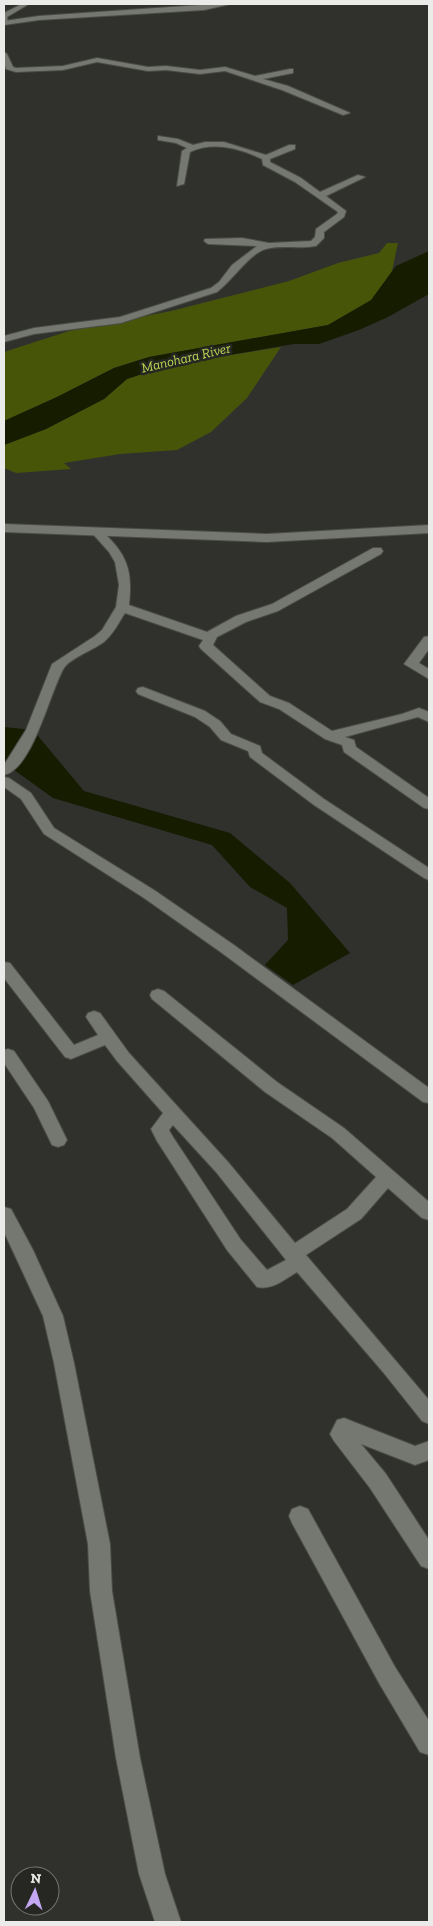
<svg xmlns="http://www.w3.org/2000/svg" width="433" height="1926" viewBox="0 0 433 1926" font-family="'Zilla Slab',serif">
	<style>
		.green { fill: #475509 }
		.water { fill: #151c00 }
		.lines { fill: none; stroke-linecap: round; stroke-linejoin: round }
		.minor-casing { stroke: #4b4c47; stroke-width: 2 }
		.tertiary-casing { stroke: #4b4c47; stroke-width: 2 }
		.minor { fill: #757771; fill-rule: evenodd }
		.tertiary { fill: #757771; fill-rule: evenodd }
		.labels { text-anchor: middle; dominant-baseline: central; stroke-width: 5; stroke-linejoin: round; paint-order: stroke }
		.far-water-label { font-size: 14px; font-style: italic; fill: #bad854; stroke: #262722 }
	</style>
	<rect width="100%" height="100%" fill="#30312c"/>
	<path class="green" d="M387,243H398L392,271L372,300L328,325L149,357L114,368L57,397L4,421V353L7,351L69,331L171,311L289,281L338,263L379,253Z
		M281,347L247,398L211,432L177,450L120,454L64,463L71,469L16,473L4,468V445L46,429L104,399L127,379L169,365Z"/>
	<path class="water" d="M429,251V294L388,317L359,330L319,344H294L169,365L127,379L104,399L46,429L4,445V421L57,397L114,368L149,357L328,325L371,300L396,266Z
		M4,727L33,730L84,791L230,833L290,883L350,953L293,985L265,965L288,940L287,908L250,887L212,845L53,798L10,767L4,766Z"/>
	<g class="lines">
		<defs>
			<path id="minor" d="M22,4H29L7,17L8,23L4,25V13Z
				M4,52L7,54L13,67L16,68L63,66L97,58L148,67L166,66L200,70L225,67L255,76L290,69H293V73L263,79L288,86L350,113L343,115L282,90L225,71L200,74L166,70L148,71L97,62L63,70L16,72L6,69L4,62Z
				M158,136L178,139L193,145L205,142H224L266,155L289,145H295V149L270,159V162L301,178L320,192L358,175L365,177L326,196L346,211L344,217L324,232V238L316,246C300,249 282,245 266,249C250,253 231,282 217,292L121,323L34,334L4,342V336L34,328L120,317L211,288L219,282L232,265L257,246L208,244L204,241L205,239L242,238L269,243L311,241L315,237L316,229L337,214L338,212L295,182L263,165L262,159C239,148 213,141 190,152L184,184L177,186L182,151L187,148L176,143L158,140Z
				M98,529C104,531 106,535 110,539C130,560 132,577 129,605L207,632L236,616L272,604L373,548H381L383,551L381,554L278,611L246,622L217,637L213,645L270,696L289,703L332,731L402,714L419,708L429,712V722L418,717L345,737L354,740L356,747L429,798V809L424,808L344,752L342,745L325,739L279,709L260,702L201,649L199,646L203,640L125,613C119,622 114,633 105,641C96,649 70,658 64,668C50,691 33,769 4,775V765L26,730L52,664L95,636L102,630L116,607L119,585L115,562L109,552L92,533Z
				M429,636V649L419,663L429,669V679L404,664L424,637Z
				M143,687L205,711L220,721L231,734L260,746L262,753L324,799L429,868V880L424,878L314,805L250,757L248,751L221,740L210,727L195,717L138,694L136,691L138,688Z
				M4,777L9,778L31,793L54,828L154,890L234,945L429,1088V1103L423,1102L222,953L144,898L44,834L21,799L4,787Z
				M4,962L10,963L74,1045L98,1035L86,1017L88,1013L94,1011L100,1013L129,1053L228,1162L295,1243L347,1209L376,1177L332,1138L265,1092L152,999L150,995L152,991L158,989L164,991L277,1082L344,1128L429,1202V1220L422,1218L388,1188L361,1219L306,1255L429,1400V1424L422,1421L383,1372L297,1272C285,1279 271,1291 257,1287L227,1250L157,1141L151,1129L163,1113L117,1061L105,1045L71,1059L65,1057L4,978ZM173,1125L216,1172L286,1260L267,1270L241,1240L173,1137L169,1130Z
				M8,1049L14,1051L48,1101L67,1140L64,1145L58,1147L52,1145L34,1108L4,1063V1050Z
				M4,1207L11,1209L33,1250L63,1316L74,1363L110,1544L112,1591L140,1758L165,1874L181,1922H155L139,1874L116,1758L90,1591L88,1544L54,1363L43,1316L4,1232Z
				M344,1418L415,1446L429,1441V1460L415,1465L361,1444L386,1474L429,1540V1569L421,1566L370,1488L334,1441L330,1434L337,1420Z
				M300,1506L308,1509L395,1667L429,1721V1755L420,1752L379,1683L292,1523L289,1516L292,1509Z"/>
			<path id="tertiary" d="M215,4H231L204,10L39,20L4,25V21L39,16Z
				M4,524L267,534L429,525V533L267,542L4,532Z"/>
		</defs>
		<use href="#minor" class="minor-casing"/>
		<use href="#tertiary" class="tertiary-casing"/>
		<use href="#minor" class="minor"/>
		<use href="#tertiary" class="tertiary"/>
	</g>
	<g class="labels">
		<g class="far-water-label">
			<text transform="translate(186 358) rotate(-13)">Manohara River</text>
		</g>
	</g>
	<rect width="433" height="1926" fill="none" stroke="#ebece9" stroke-width="10"/>
	<g transform="translate(35 1891) rotate(4)"><circle r="24" fill="#262722" stroke="#757672"/>
	<path d="M0-4L9 19L0 12L-9 19Z" fill="#c3a7f2"/>
	<text y="-8" font-size="14" font-weight="bold" text-anchor="middle" fill="#ebece9">N</text>
	</g>
</svg>
